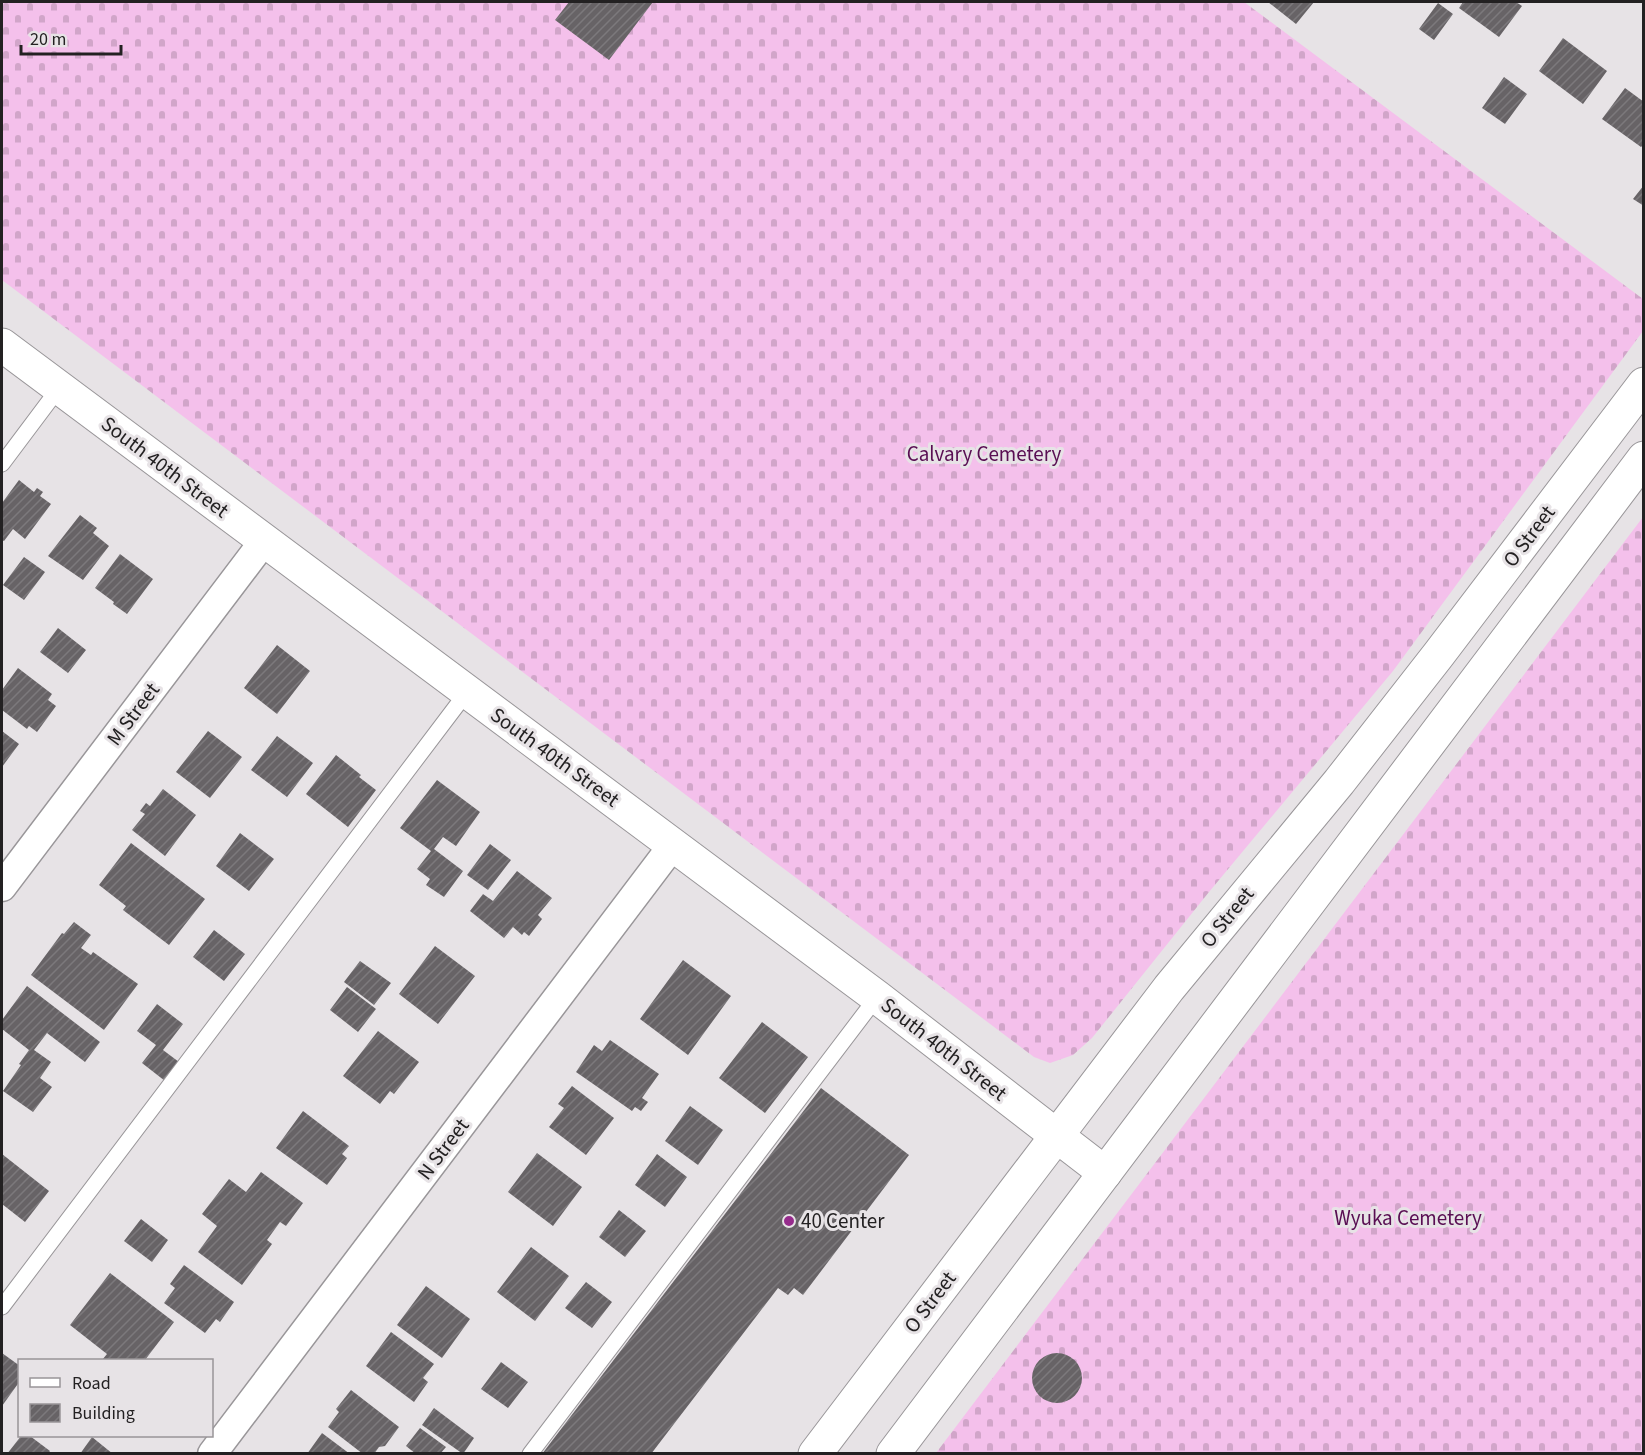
<svg xmlns="http://www.w3.org/2000/svg" width="1645" height="1455" viewBox="0 0 1645 1455" font-family="'Source Sans 3',sans-serif">
	<style>
		.cemetery { fill: url(#cemetery-stones) }
		.building { fill: url(#building-hatch) }
		.lines { fill: none; stroke-linecap: round; stroke-linejoin: round }
		.service-casing { stroke: #999699; stroke-width: 17 }
		.minor-casing { stroke: #999699; stroke-width: 31 }
		.secondary-casing { stroke: #999699; stroke-width: 35 }
		.primary-casing { stroke: #999699; stroke-width: 35 }
		.service { stroke: #fff; stroke-width: 15 }
		.minor { stroke: #fff; stroke-width: 28 }
		.secondary { stroke: #fff; stroke-width: 33 }
		.primary { stroke: #fff; stroke-width: 33 }
		.poi-dot { fill: #962b8c; stroke: #e7e3e6; stroke-width: 2 }
		.labels { text-anchor: middle; dominant-baseline: central; stroke-width: 6; stroke-linejoin: round; paint-order: stroke }
		.park-label { font-size: 21px; fill: #590e53; stroke: #e7e3e6 }
		.street-label { font-size: 21px; fill: #232122; stroke: #e7e3e6 }
		.poi-label { font-size: 21px; fill: #232122; stroke: #e7e3e6; text-anchor: start }
	</style>
	<defs>
		<pattern id="cemetery-stones" width="16" height="16" patternUnits="userSpaceOnUse" patternTransform="scale(1.5)"><rect width="16" height="16" fill="#f4c0eb"/><path d="M2 7V4a2 2 0 0 1 4 0v3zM10 15v-3a2 2 0 0 1 4 0v3z" fill="#d1a5c9"/></pattern>
		<pattern id="building-hatch" width="6" height="6" patternUnits="userSpaceOnUse" patternTransform="scale(1.5)"><rect width="6" height="6" fill="#676366"/><path d="M-1 1l2-2M0 6l6-6M5 7l2-2" fill="none" stroke="#7c797c"/></pattern>
	</defs>
	<rect width="100%" height="100%" fill="#e7e3e6"/>
	<path class="cemetery" d="M2,2H1244L1643,299V331L1393,671L1209,892L1092,1038L1073,1055L1050,1063L1034,1057L2,280Z
		M1643,517V1453H936Z"/>
	<path class="building" d="M569,2H653L609,60L555,20Z
		M1268,2H1314L1296,24Z
		M1463,2H1516L1522,6L1499,37L1459,8Z
		M1438,3L1453,14L1434,40L1419,29Z
		M1563,38L1607,71L1583,104L1539,71Z
		M1504,77L1527,94L1505,124L1482,108Z
		M1625,88L1644,102V144L1641,147L1602,119Z
		M1644,185V206L1633,199Z
		M19,480L34,492L37,488L43,492L40,496L51,504L25,539L13,529L4,541L2,540V503Z
		M80,515L97,528L93,533L109,546L83,580L48,556Z
		M120,554L153,579L127,614L113,604L114,602L95,588Z
		M24,557L45,572L24,600L3,585Z
		M58,628L86,650L68,673L40,652Z
		M277,645L310,671L277,714L244,688Z
		M18,668L52,694L48,700L56,706L37,732L29,726L27,729L2,710V690Z
		M2,731L19,744L2,767Z
		M208,731L242,757L210,798L176,772Z
		M277,736L313,763L287,797L251,770Z
		M336,755L361,775L359,777L376,790L348,827L306,794Z
		M437,780L480,812L456,846L443,837L434,849L463,871L444,897L426,885L430,879L417,869L431,851L400,828Z
		M163,789L196,815L165,856L132,830L145,814L140,811L146,803L150,806Z
		M240,833L274,859L249,891L216,866Z
		M131,843L205,899L169,945L123,910L126,906L99,885Z
		M490,844L511,860L488,890L467,875Z
		M517,871L552,898L538,915L542,919L529,936L524,932L522,935L513,927L504,938L470,911L483,894L493,901Z
		M74,922L91,935L81,948L91,955L93,952L138,984L104,1030L31,975L62,933L64,934Z
		M214,930L245,954L224,981L193,957Z
		M435,946L475,976L438,1024L399,994Z
		M683,960L731,996L688,1055L640,1019Z
		M360,961L391,983L374,1005L344,982Z
		M27,986L100,1042L85,1062L47,1033L34,1050L51,1062L40,1078L52,1087L33,1112L3,1091L21,1065L19,1064L29,1050L2,1029V1020Z
		M347,987L376,1009L358,1032L330,1010Z
		M157,1004L183,1024L163,1050L179,1062L165,1081L142,1063L156,1045L137,1031Z
		M762,1022L808,1057L765,1113L719,1078Z
		M378,1031L419,1062L394,1094L390,1091L380,1104L343,1076Z
		M610,1040L659,1074L642,1098L648,1102L641,1111L635,1107L632,1111L576,1072L594,1045L602,1051Z
		M572,1086L614,1118L586,1155L549,1127L564,1108L558,1104Z
		M821,1088L909,1155L803,1295L794,1288L788,1295L778,1288L651,1454H542Z
		M690,1106L723,1130L698,1165L665,1141Z
		M303,1111L349,1146L342,1154L347,1158L327,1185L276,1148Z
		M537,1153L582,1187L553,1226L508,1192Z
		M2,1154L49,1191L25,1222L2,1204Z
		M657,1154L687,1177L665,1207L635,1185Z
		M261,1172L303,1203L286,1226L280,1222L267,1240L272,1244L242,1285L198,1252L217,1226L202,1214L229,1179L246,1192Z
		M619,1210L646,1231L625,1257L599,1237Z
		M141,1219L168,1240L152,1262L124,1241Z
		M531,1247L569,1276L535,1321L497,1292Z
		M184,1265L234,1302L220,1322L216,1319L205,1333L164,1303L175,1288L170,1284Z
		M110,1273L174,1322L145,1360H102L107,1354L70,1325Z
		M586,1282L612,1302L592,1328L565,1308Z
		M426,1286L470,1319L442,1358L397,1325Z
		M391,1332L434,1364L423,1378L428,1382L414,1402L366,1366Z
		M2,1353L20,1366V1381L2,1406Z
		M1032 1378a25 25 0 1 1 50 0a25 25 0 1 1-50 0Z
		M501,1362L528,1382L508,1408L481,1389Z
		M351,1390L399,1427L385,1446L379,1447L374,1454H363L328,1427L339,1412L336,1409Z
		M434,1408L474,1438L463,1454L422,1425Z
		M420,1428L446,1447L440,1454H416L406,1446Z
		M322,1433L350,1454H307Z
		M21,1436H30L50,1451L48,1454H7Z
		M92,1437L113,1454H80Z"/>
	<g class="lines">
		<defs>
			<path id="service" d="M2,464L59,388
				M2,1307L467,692
				M530,1454L877,997"/>
			<path id="minor" d="M2,887L264,541
				M212,1454L673,845"/>
			<path id="secondary" d="M2,345L673,845L877,997L1105,1173"/>
			<path id="primary" d="M815,1454L1169,988L1339,782L1439,654L1644,384
				M893,1454L1644,458"/>
		</defs>
		<use href="#service" class="service-casing"/>
		<use href="#minor" class="minor-casing"/>
		<use href="#secondary" class="secondary-casing"/>
		<use href="#primary" class="primary-casing"/>
		<use href="#service" class="service"/>
		<use href="#minor" class="minor"/>
		<use href="#secondary" class="secondary"/>
		<use href="#primary" class="primary"/>
	</g>
	<circle class="poi-dot" cx="789" cy="1221" r="6"/>
	<g class="labels">
		<g class="park-label">
			<text x="984" y="454">Calvary Cemetery</text>
			<text x="1408" y="1218">Wyuka Cemetery</text>
		</g>
		<g class="street-label">
			<text transform="translate(165 467) rotate(37)">South 40th Street</text>
			<text transform="translate(1529 536) rotate(-53)">O Street</text>
			<text transform="translate(133 714) rotate(-53)">M Street</text>
			<text transform="translate(555 757) rotate(36)">South 40th Street</text>
			<text transform="translate(1227 917) rotate(-51)">O Street</text>
			<text transform="translate(944 1049) rotate(38)">South 40th Street</text>
			<text transform="translate(443 1149) rotate(-53)">N Street</text>
			<text transform="translate(930 1302) rotate(-53)">O Street</text>
		</g>
		<g class="poi-label">
			<text x="801" y="1221">40 Center</text>
		</g>
	</g>
	<rect width="1645" height="1455" fill="none" stroke="#232122" stroke-width="6"/>
	<rect x="18" y="1359" width="195" height="78" fill="#e7e3e6" stroke="#999598" stroke-width="1.5"/>
	<rect x="30" y="1378" width="30" height="9" fill="#ffffff" stroke="#999598" stroke-width="1.5"/>
	<text x="72" y="1389" font-size="18" fill="#232122">Road</text>
	<rect x="30" y="1404" width="30" height="18" fill="url(#building-hatch)" stroke="#999598" stroke-width="1.5"/>
	<text x="72" y="1419" font-size="18" fill="#232122">Building</text>
	<path d="M21 45v9h100v-9" fill="none" stroke="#232122" stroke-width="3"/>
	<text x="30" y="45" font-size="18" fill="#232122" stroke="#e7e3e6" stroke-width="4.5" paint-order="stroke">20 m</text>
</svg>
